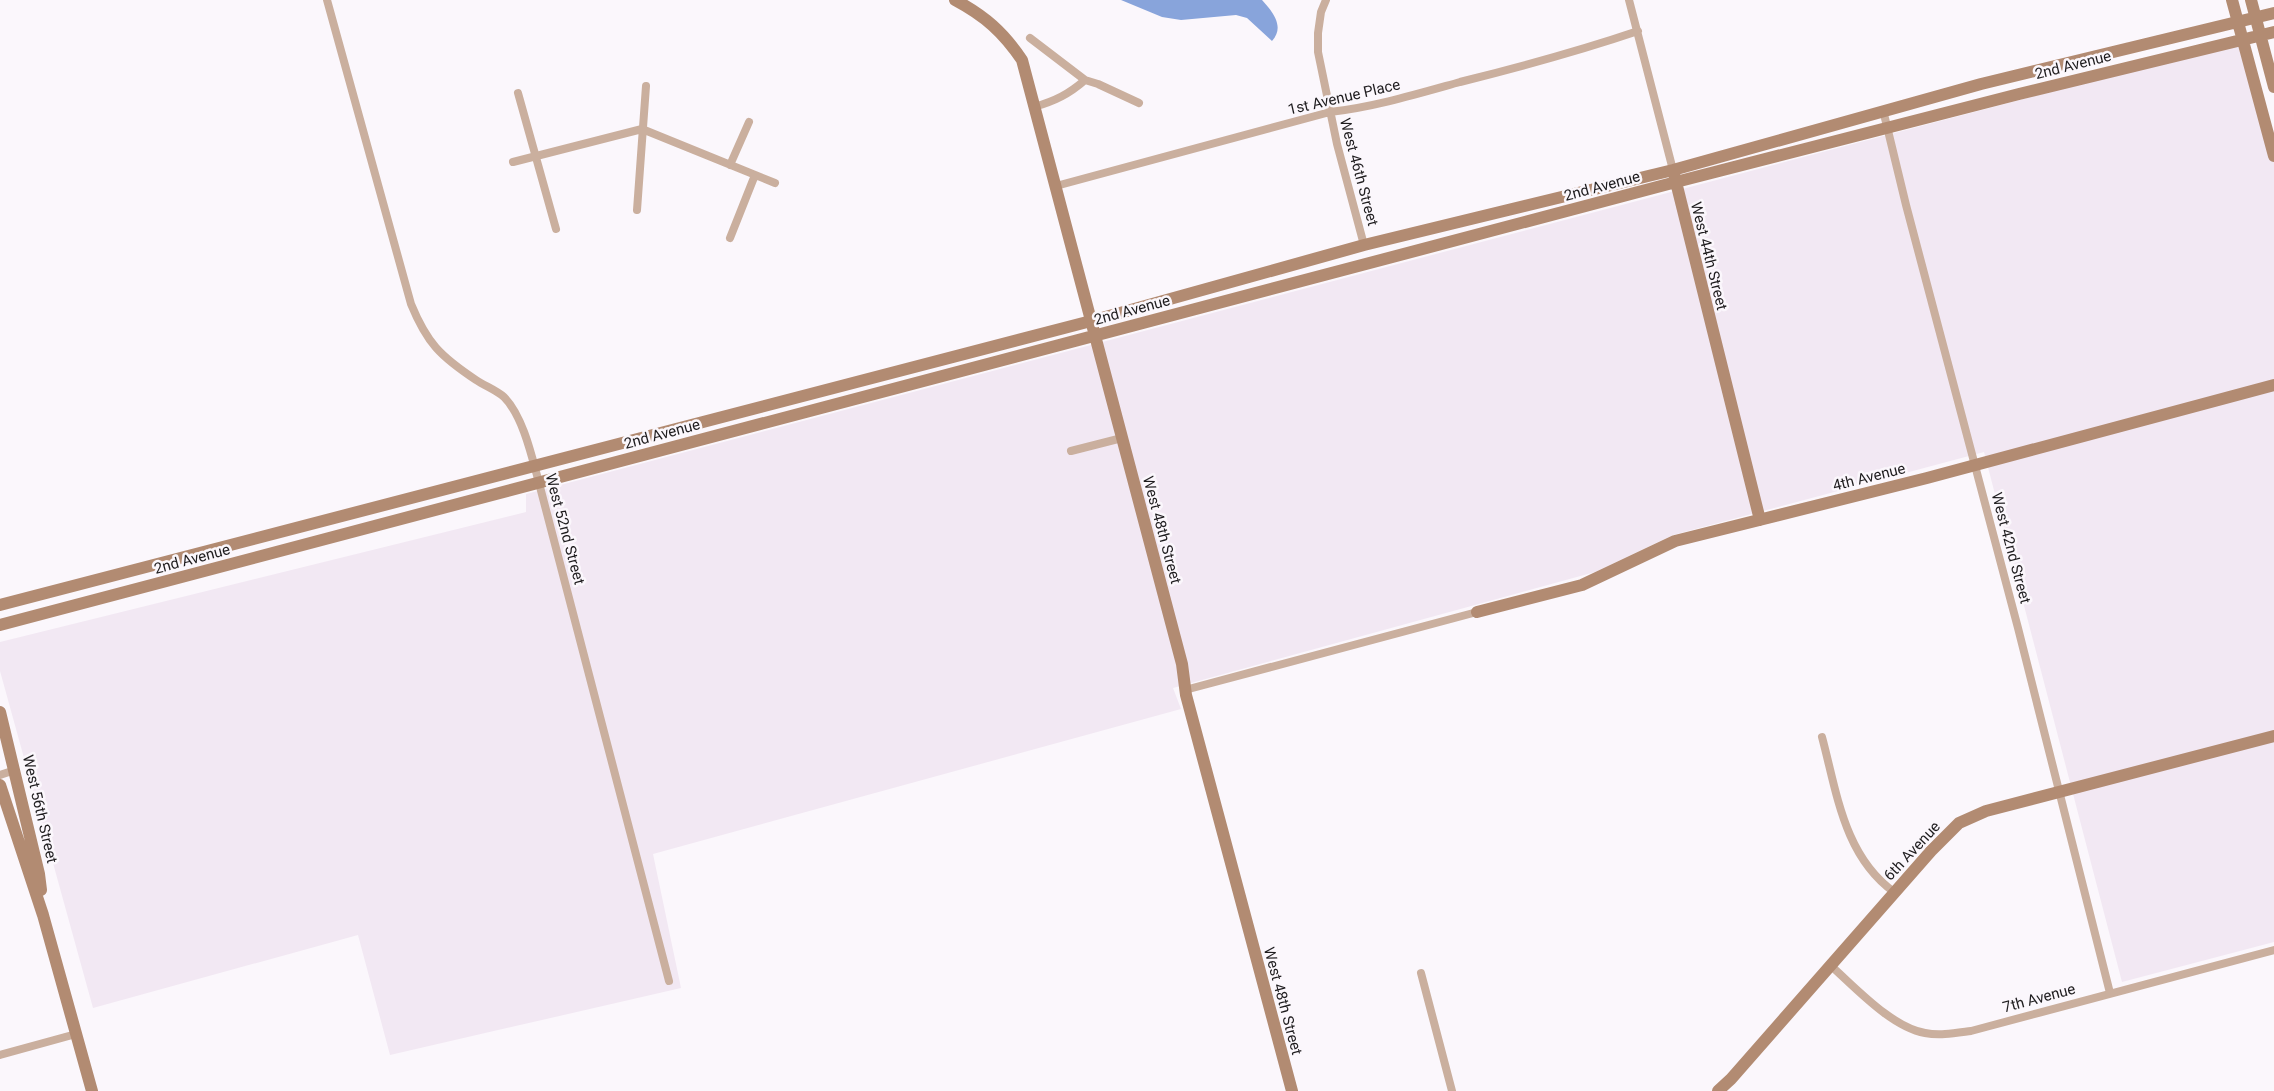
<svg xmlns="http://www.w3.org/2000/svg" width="2274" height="1091" viewBox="0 0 2274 1091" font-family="Roboto,sans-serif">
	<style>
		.built { fill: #f2e8f3 }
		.water { fill: #88a4db }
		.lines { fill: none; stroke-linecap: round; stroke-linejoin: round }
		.street { stroke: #caaf9e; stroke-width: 8 }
		.secondary { stroke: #b28b72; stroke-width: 12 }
		.labels { text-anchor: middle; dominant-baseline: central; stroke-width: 5; stroke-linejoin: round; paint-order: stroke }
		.street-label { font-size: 15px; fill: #1e1c1e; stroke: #fbf7fc }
	</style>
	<rect width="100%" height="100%" fill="#fbf7fc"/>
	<path class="built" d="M2243,41L2274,160V942L2122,982L1984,452L1673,535L1595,572L1173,688L1181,709L653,854L681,988L390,1055L358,935L93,1008L0,671V642L526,512V494Z"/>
	<path class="water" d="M1121,0H1262C1273,12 1285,27 1272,41L1247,18L1236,15L1181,20L1162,17Z"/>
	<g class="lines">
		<path class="street" d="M327,0L411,304C427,343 440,356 476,380C485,386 496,390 504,397C523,416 532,457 539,483L669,981
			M1326,0L1321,12L1318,33V52L1337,144L1364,245
			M1629,0L1673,170
			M1030,38L1085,80L1098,84L1139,103
			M518,93L556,229
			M1034,107C1055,101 1069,94 1085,80
			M1883,110L1906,205L2018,628L2110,993
			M513,162L642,129L775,183
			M730,165L749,122
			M1056,186L1330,112C1374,107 1417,94 1460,82C1520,67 1579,51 1638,31
			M637,210L646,86
			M730,238L755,175
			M1071,451L1122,438
			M1185,690L1477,612
			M1822,737C1837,793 1844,856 1894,892
			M0,775L15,770
			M1830,965C1855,987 1891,1027 1925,1033C1940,1036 1956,1033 1971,1031L2274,950
			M1421,973L1452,1091
			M0,1055L76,1034"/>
		<path class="secondary" d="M955,0C985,16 1003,32 1022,60L1182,664L1186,695L1292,1091
			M2232,0L2274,156
			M2251,0L2274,87
			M1674,174L1760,520
			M0,605L1091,321L1364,245L1673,170L1981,84L2274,13
			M1477,612L1582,585L1675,541L1927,478L2274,385
			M0,625L1676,182L2019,94L2274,32
			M0,712L39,874L41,890
			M0,785L43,915L92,1091
			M1718,1091L1731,1079L1931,851L1959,823L1986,811L2274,736"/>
	</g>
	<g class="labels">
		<g class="street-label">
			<text transform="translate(2073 65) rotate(-14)">2nd Avenue</text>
			<text transform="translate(1344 97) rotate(-13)">1st Avenue Place</text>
			<text transform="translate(1359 172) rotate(75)">West 46th Street</text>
			<text transform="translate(1602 186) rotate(-15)">2nd Avenue</text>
			<text transform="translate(1709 256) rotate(76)">West 44th Street</text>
			<text transform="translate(1132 310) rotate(-15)">2nd Avenue</text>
			<text transform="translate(662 434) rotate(-15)">2nd Avenue</text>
			<text transform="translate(1869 477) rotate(-14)">4th Avenue</text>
			<text transform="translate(565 529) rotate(75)">West 52nd Street</text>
			<text transform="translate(1162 530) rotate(75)">West 48th Street</text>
			<text transform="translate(2011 548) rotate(75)">West 42nd Street</text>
			<text transform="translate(192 559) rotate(-15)">2nd Avenue</text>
			<text transform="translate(40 809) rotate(77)">West 56th Street</text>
			<text transform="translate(1912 851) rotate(-47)">6th Avenue</text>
			<text transform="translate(2039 998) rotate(-15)">7th Avenue</text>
			<text transform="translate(1283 1001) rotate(75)">West 48th Street</text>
		</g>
	</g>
</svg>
